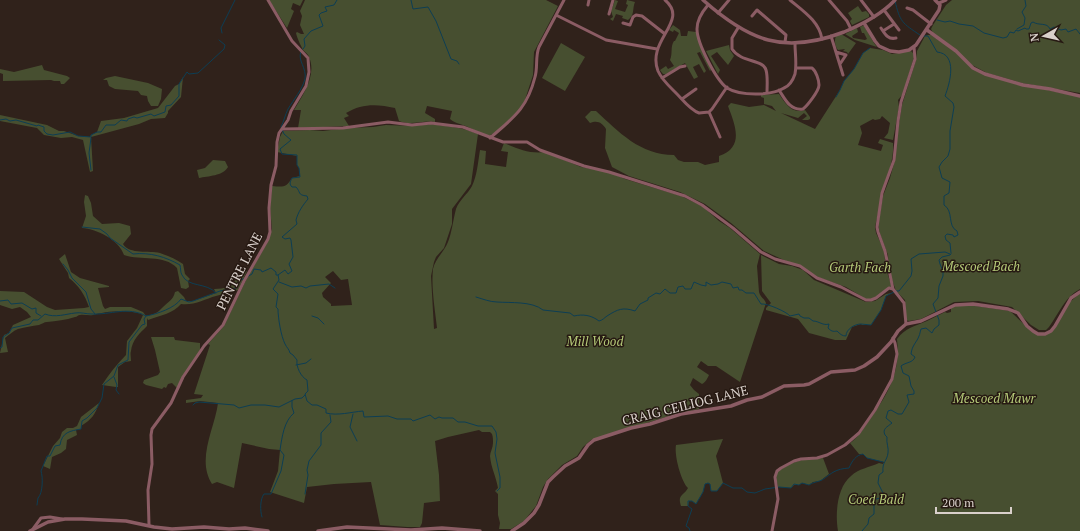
<svg xmlns="http://www.w3.org/2000/svg" width="1080" height="531" viewBox="0 0 1080 531" font-family="'PT Serif',serif">
	<style>
		.green { fill: #474f30; fill-rule: evenodd }
		.lines { fill: none; stroke-linecap: round; stroke-linejoin: round }
		.stream { stroke: #0d3e54; stroke-width: 1 }
		.minor { stroke: #8b5c64; stroke-width: 3 }
		.tertiary { stroke: #8b5c64; stroke-width: 3.5 }
		.labels { text-anchor: middle; dominant-baseline: central; stroke-width: 3; stroke-linejoin: round; paint-order: stroke }
		.park-label { font-size: 13px; font-style: italic; fill: #b4c978; stroke: #261912 }
		.street-label { font-size: 13px; fill: #d9d0cb; stroke: #261912 }
	</style>
	<rect width="100%" height="100%" fill="#30221b"/>
	<path class="green" d="M269,0H303L300,6L293,3L291,9L294,11L287,28Z
		M305,0H546L558,6L534,52L533,75L522,109L502,128L489,136C481,134 475,130 468,127C462,124 456,124 450,119L452,111L427,106L425,113L435,119V122C423,120 411,126 399,121L395,108C378,104 362,103 346,113L349,116L344,118L349,126L298,128L301,110H294C303,95 317,75 309,57C308,54 306,53 303,50C301,46 297,38 296,33L297,32L301,34H304L300,25L302,16L300,11Z
		M615,0L618,1L615,9L625,12L628,5L626,4L627,0L635,2C632,9 635,15 628,20L622,18L623,16L616,14L613,21L610,19L613,17L611,11Z
		M952,0H1080V93L1022,83L989,74L972,65L933,33L931,29L933,25L946,5Z
		M858,6L862,12L866,11L869,14V17L852,25L850,21L852,19L848,13Z
		M673,25L680,30L681,36H687L688,31L696,32L711,70L710,71L700,52L697,53L706,71L704,73L699,64L693,67L698,77L694,79L685,63L666,74H663L660,70L666,66L668,69L674,66L670,60C673,53 670,47 674,41H675L679,33L674,30L673,32L669,30Z
		M862,26H864L874,43L877,47L855,40L845,34L857,28L858,32L852,36L853,38L865,40L867,39L864,33H862L860,27Z
		M841,34L856,43L848,54L847,52L843,51L845,49L838,50C835,47 834,40 836,36Z
		M928,35H931L952,49L973,69L1043,89L1080,97V289C1065,297 1059,313 1049,327L1046,330H1039L1031,325L1012,307L978,301L954,302L921,319L909,321L906,320L905,300L896,291L889,271L888,255L880,234L878,225L883,196L890,178L895,160L896,142L902,105L916,60L917,51L925,36Z
		M561,43L585,57L565,91L542,78Z
		M729,45L730,50L734,56L728,65L717,52L711,56L720,70L718,74L706,51Z
		M870,48L883,50L892,54L911,51L914,54V57L903,94L898,100L899,107L893,140L884,138L888,133L890,123L882,116L880,119L875,120L873,119L860,126L862,133L858,145L881,151L883,145L878,143L880,139L893,143C894,158 889,170 886,184C882,198 878,212 875,227L876,233L884,250L886,269L892,287L876,297L871,299H866L846,287L820,278L806,270L764,251L731,223L705,204L680,192L629,176L612,167L605,148L606,129C602,123 598,120 590,123L585,117L591,111H596C619,132 640,155 674,155L678,160L684,162H698L705,165L719,162V156C745,147 735,125 728,106L731,103L749,107L764,105L776,111L772,106L764,104V98L761,97V95L779,94C786,104 791,114 805,110L810,117V119L808,120H802L807,116L804,113L798,118L781,113L815,129L840,90L844,81L854,69L863,53Z
		M42,65L44,70L67,76L70,78L64,84H61L60,81H54L51,80L3,81V74L0,73V69L14,72Z
		M115,76L148,83L162,89L161,99L158,106H151L148,101L147,96L141,95L138,91L115,89L109,86L107,80H103L106,78Z
		M183,77L181,97L168,111V113L165,118L151,119L139,124L91,137L93,171L90,172L83,140L72,137L61,138L44,135L37,128L0,121V115L47,125L59,131H64L78,136L90,137L91,135L97,132L101,121L124,118L158,108L175,86L179,84Z
		M430,124C446,126 462,127 478,134L471,184L452,209V224L444,248L436,257L434,262L431,276L434,329L437,328C435,309 431,288 433,269C435,259 444,252 448,242C452,232 453,220 456,209C459,200 467,195 472,186C477,176 478,162 480,150L486,151L485,164L506,167L508,152L501,151L504,143C518,149 530,154 545,152L581,167L609,172L625,179L681,196L702,206L719,221L730,228L760,254L757,266L759,292C760,297 764,298 766,303L740,382L716,366H708L701,361L697,367L709,375C707,379 706,382 702,384L693,378L690,385L694,390L699,394V409L676,414L591,440L583,447L577,456L562,465L548,479L543,487L536,506L524,521L511,529H499L500,523L498,515V494L495,491L498,488C496,476 491,468 490,456C490,452 493,448 493,443C493,440 493,437 492,434L490,432H482L479,430L448,437L435,441L439,475L440,501L424,503L422,523L420,527H407L380,525L371,482L334,484L307,487L304,503L270,492L278,471L280,450L269,449L242,443L234,488L217,482L212,484C196,459 215,428 218,403L200,401L186,403V400L201,398L203,395L194,394L210,345L208,344L224,326L247,278L266,245L272,229L270,208L272,186C283,187 286,188 292,178L300,176L299,168L297,165V156L277,152L280,137L283,131L310,130L323,131L347,128L373,127L386,125L413,126ZM333,271L341,280L348,279L352,305L331,306V304L323,297L322,293L331,283L325,277Z
		M213,160L225,161L228,167C223,176 208,176 199,178L197,170L205,168Z
		M85,195L88,196L91,203L93,216L102,224L119,223L130,226L131,234L123,244C130,255 149,250 160,253C168,256 176,259 183,264L185,274L190,279L188,281L189,287L186,289L181,288L177,268C164,254 141,261 124,255C119,240 97,229 82,228L86,216L84,202Z
		M65,254L71,272L80,278L109,286V287L98,288L103,306L105,309L110,307H131L143,312L146,316C156,314 157,313 163,307C169,301 173,300 175,292L178,291L184,297L186,301H193L216,293L214,289C238,289 232,277 247,271L238,290C231,292 223,294 216,296C205,299 193,306 181,304C174,313 159,316 148,320L147,318V326C140,333 132,340 131,351C130,354 131,357 131,361L125,362L118,367V387H116L102,385C109,374 117,364 126,355L127,341L137,328L143,315C134,309 104,311 93,315C89,316 84,314 80,315C78,315 77,317 75,317C66,320 56,321 47,322C44,322 42,324 39,325C32,326 25,327 18,329C13,331 9,335 5,338L8,352L0,353L4,335L9,333L13,325L31,317L27,312L20,307L12,309L0,305V291L24,292L47,307L55,310L84,308L89,307C85,295 79,286 69,278L68,273L59,259Z
		M761,255L779,264L792,266L803,270L814,280L866,302L875,301L886,294L892,293L886,296L881,310L871,325H862L861,324L852,327L846,340H835L809,333L798,319L766,310V308L771,303L762,291Z
		M1080,293V531H838C835,514 837,487 851,476C858,469 870,467 879,463L883,464L884,462L867,458L863,454H859L850,443C858,438 863,429 868,422C887,395 901,374 897,339C905,328 915,326 927,321C933,318 939,315 945,312L947,313L951,312V308L954,306H976L1010,311L1027,327L1041,335L1052,331L1070,302Z
		M151,337H174L175,340L200,343V350L177,388L172,383L168,384L166,388L164,387L162,389L146,385L143,383L144,380L158,375L160,372L155,350Z
		M99,403C95,415 92,419 81,426V429L76,430L77,435L67,440L66,449L61,453L52,457L50,469L43,466L53,446L60,438L62,432L67,428H73L77,426L81,417Z
		M723,439L716,456L723,483L717,491H711L710,484L708,483L705,484L703,492L696,504L692,501H689L688,506H681C677,494 684,496 688,488C681,481 674,455 676,445Z
		M823,458L829,474L820,481L813,482L809,485L802,483L799,485H794L791,488L778,487L776,476L778,471L792,463L802,460Z"/>
	<g class="lines">
		<path class="stream" d="M411,0L413,9L428,7L436,21L451,59L457,61L459,64
			M895,1C900,22 902,23 920,35
			M937,20L945,22L950,21L959,24L973,26L984,33L1003,38L1007,37L1010,32L1014,33L1016,30L1018,31L1025,28L1026,29H1029L1031,23L1033,22C1039,26 1047,22 1050,29L1054,27L1061,30L1066,29L1068,32L1076,29L1080,34
			M1017,29L1024,25L1025,18L1022,12L1026,6L1025,0
			M222,33L221,28L235,0
			M923,36H928L937,52C958,54 950,83 945,96L953,103L954,107L950,131V149L948,156L942,162L939,167L942,178L950,182L949,193L944,196V205C954,211 947,226 957,231L958,235L954,237L953,235L947,234L945,236L946,240L950,243L951,253
			M303,49L305,46L304,39L311,31L323,26L319,15L321,13L327,11L325,7L334,5L337,0
			M301,52C297,60 307,68 305,79C302,90 294,99 288,109C285,115 284,121 281,127L284,134L291,140L280,149L282,154L297,155V165L299,168L300,177L292,178C290,182 289,184 292,187H296C301,192 297,195 307,196L308,199C303,205 298,212 296,220L297,224L282,237L285,239L290,238L291,240L293,257L289,264L292,271L288,274L285,270L278,275L279,280L273,289L278,294L276,307L278,309C278,318 281,336 285,344C287,348 289,349 290,353L293,355L297,360C296,367 301,377 307,380L308,391L305,394L307,401L312,405H317L326,409V413C338,416 351,412 363,411L364,417L388,416L397,419H411L413,421L430,415L435,419L439,417L442,418H453L458,422H465L478,426H492L496,432L497,439L495,453L500,477V488L497,491
			M836,97L840,90L844,81L854,69L863,53L870,48
			M0,120L6,119L10,121L16,120L37,126L38,125L44,127V131L47,134L53,135L70,132L78,136L91,137V135L97,132H101L106,125H115L121,120L127,121L128,119L134,117L137,118L151,114L154,116L165,112L166,106L171,105L179,96V84L187,72L189,74L198,73L224,49L225,45L219,40
			M91,138L89,153L91,170
			M82,227L100,229L107,234L110,238L133,254C150,252 166,257 180,265C181,268 180,272 182,275C188,288 207,282 216,293
			M63,264L68,270L72,278L86,292L91,309L95,314
			M247,277L252,274L254,269L261,270L262,272L271,268L276,272V275H278
			M279,282L292,287L301,286L306,288L310,286L329,284L335,288
			M896,291H899L911,276L912,271L911,259L919,254L945,252L950,254
			M476,297C483,299 490,302 497,302C510,303 532,301 543,310L570,313L574,316C583,314 591,315 599,321C603,320 604,318 607,316C618,309 623,307 635,311L640,304L648,300V298L656,293L660,294L665,289L670,293H676L678,287L683,286L685,289H691L694,282L701,285L706,286V282L711,285L718,284L722,282L731,284L733,288L738,287L739,290H742L746,293H754L761,304C767,303 787,312 790,316L799,314L800,316L804,318H809L813,321C819,321 823,326 829,324L828,328C831,331 833,332 837,331C840,334 842,336 846,336C846,329 855,324 861,324C864,324 868,325 871,325L881,310L886,296L894,292
			M0,301L8,300L11,304L22,303L32,309L36,308V313L41,316
			M312,316L318,318L324,324
			M0,348L2,347L3,337L9,333L12,328L30,324L33,320H38L45,314C55,318 66,314 75,313C81,312 86,314 91,314C111,315 128,306 146,316C157,314 175,308 181,299L189,302L193,301L220,291L236,288L239,281L245,278
			M296,365L306,363L311,359
			M114,377L117,385L116,390L119,394
			M193,405L195,403L199,402L234,405L239,408L251,405H265L279,407L295,399L302,398L305,395
			M353,414L350,427L357,441
			M305,494L308,475L307,470L309,461L321,445V433L331,422L330,415
			M37,505L38,498C43,493 43,477 41,471L47,456H50L55,446L60,445C62,432 70,431 81,429L82,421L87,418L97,408L102,398L104,384L114,376L118,365L128,360L129,342L142,325L145,324L144,319L146,316
			M262,517C260,511 260,499 264,494H271L281,471L284,455L280,450C282,437 284,421 294,413L292,407V401
			M690,531L689,528L686,526L692,509L688,506V501H692L696,504L703,492L705,484L708,483L710,484L711,491H717L723,483L733,488H742L747,492L755,493L765,489L779,487L791,488L794,484L799,485L802,483L809,485C813,482 818,482 822,480C832,473 835,469 849,468C852,461 856,455 863,454L867,458L883,462
			M862,531L868,524L869,518L874,514V503L876,499L885,497L878,483L879,475L883,472C882,462 887,461 888,453C889,448 886,443 887,437L885,435C882,429 887,427 892,423L886,418L888,411L891,410L898,414H902L909,402L907,395L914,394V391L911,386L909,376L903,373L901,366C906,362 913,363 915,357L911,354C912,345 917,342 919,336C920,334 920,332 921,329L926,328L932,333L934,329L939,325V320L933,304L938,298L939,286L943,276V271L940,264L939,260L942,257L950,255L951,254"/>
		<path class="minor" d="M665,0C690,21 646,40 658,71C662,80 669,86 676,93C683,100 690,110 699,113L709,112L712,109L727,87
			M790,0C803,11 819,21 822,39
			M829,0L847,21L851,29
			M861,0L874,17
			M939,3L946,0
			M588,5L589,0
			M708,5C702,12 697,20 697,29C697,43 716,80 727,88C740,96 771,96 784,88C789,86 793,80 795,74C797,64 795,53 795,44
			M907,8L913,10L931,24
			M884,10L899,30
			M718,13L729,0
			M609,14L613,0
			M556,15L606,40L657,49
			M752,16L757,10L786,35L785,42
			M623,23L630,25L633,17L636,15L642,16L665,34
			M738,28L732,38V49C741,63 763,59 766,70C768,77 767,85 767,93
			M881,28C885,34 888,40 896,38
			M883,31L894,24
			M831,36L843,75
			M836,52L846,55L840,64
			M662,78L680,67L685,66
			M779,90C785,99 790,111 803,109C807,106 819,91 819,85C819,80 816,71 812,68H796
			M682,99L696,89
			M709,112L720,137
			M283,129L343,128L388,122L412,125L431,123L463,127L503,142H527L540,150L584,166L609,172L685,196L702,205L733,228L761,252L775,259L800,266L817,278L841,287L866,300H871L876,298L889,288L893,289
			M490,138C513,118 527,109 535,77C538,67 535,57 539,47L564,0
			M906,324L904,303L893,289L885,251L878,232L877,227L882,193L894,160L898,121L901,102L915,59L914,47
			M149,525L148,490L152,464L151,435L152,429L171,403L183,377L204,346L223,325L244,281L268,239L270,232L269,208L271,185L276,166L277,142L279,133L288,120L291,111L306,86L309,72L308,58L292,41L268,0
			M33,529L41,518L50,517L62,519
			M772,531L778,499L775,477L777,471L781,468L794,461L801,459L817,458L827,455L845,445L859,433L875,410L892,379L897,354L895,343L893,338"/>
		<path class="tertiary" d="M703,0C749,41 784,55 844,32C863,24 881,15 895,0
			M864,23L875,41L879,46L890,51L899,52L909,50L916,45L939,10L940,5L935,0
			M927,30L956,51L973,68L985,74L1023,85L1050,89L1080,96
			M30,531L48,522L65,519H82L126,521L154,527L172,529L204,527L229,529L245,528L268,531
			M318,531L347,527L411,530L442,528L480,531
			M512,531L524,523L534,513L539,505L548,482L553,477L565,466L579,458L588,445L594,440L631,428L650,424L681,414L731,406L747,400L762,397L784,386L804,385L809,384L831,372L855,370L864,366L877,357L891,342L898,331L906,324L921,321L955,305L973,304L1008,309L1018,313L1027,326L1033,331L1038,334H1045L1051,331L1055,326L1071,298L1080,292"/>
	</g>
	<g class="labels">
		<g class="park-label">
			<text x="981" y="266">Mescoed Bach</text>
			<text x="860" y="267">Garth Fach</text>
			<text x="595" y="341">Mill Wood</text>
			<text x="994" y="398">Mescoed Mawr</text>
			<text x="876" y="499">Coed Bald</text>
		</g>
		<g class="street-label">
			<text transform="translate(239 271) rotate(-63)">PENTRE LANE</text>
			<text transform="translate(685 405) rotate(-14)">CRAIG CEILIOG LANE</text>
		</g>
	</g>
	<g transform="translate(1044 36) rotate(262)" stroke="#261912" stroke-width="3" paint-order="stroke">
	<path d="M0-3L7 15L0 10L-7 15Z" fill="#d9d0cb"/>
	<text y="-6" font-size="11" font-weight="bold" text-anchor="middle" fill="#d9d0cb">N</text>
	</g>
	<path d="M936 507v6h75v-6" fill="none" stroke="#d9d0cb" stroke-width="2"/>
	<text x="942" y="507" font-size="12" fill="#d9d0cb" stroke="#261912" stroke-width="3" paint-order="stroke">200 m</text>
</svg>
